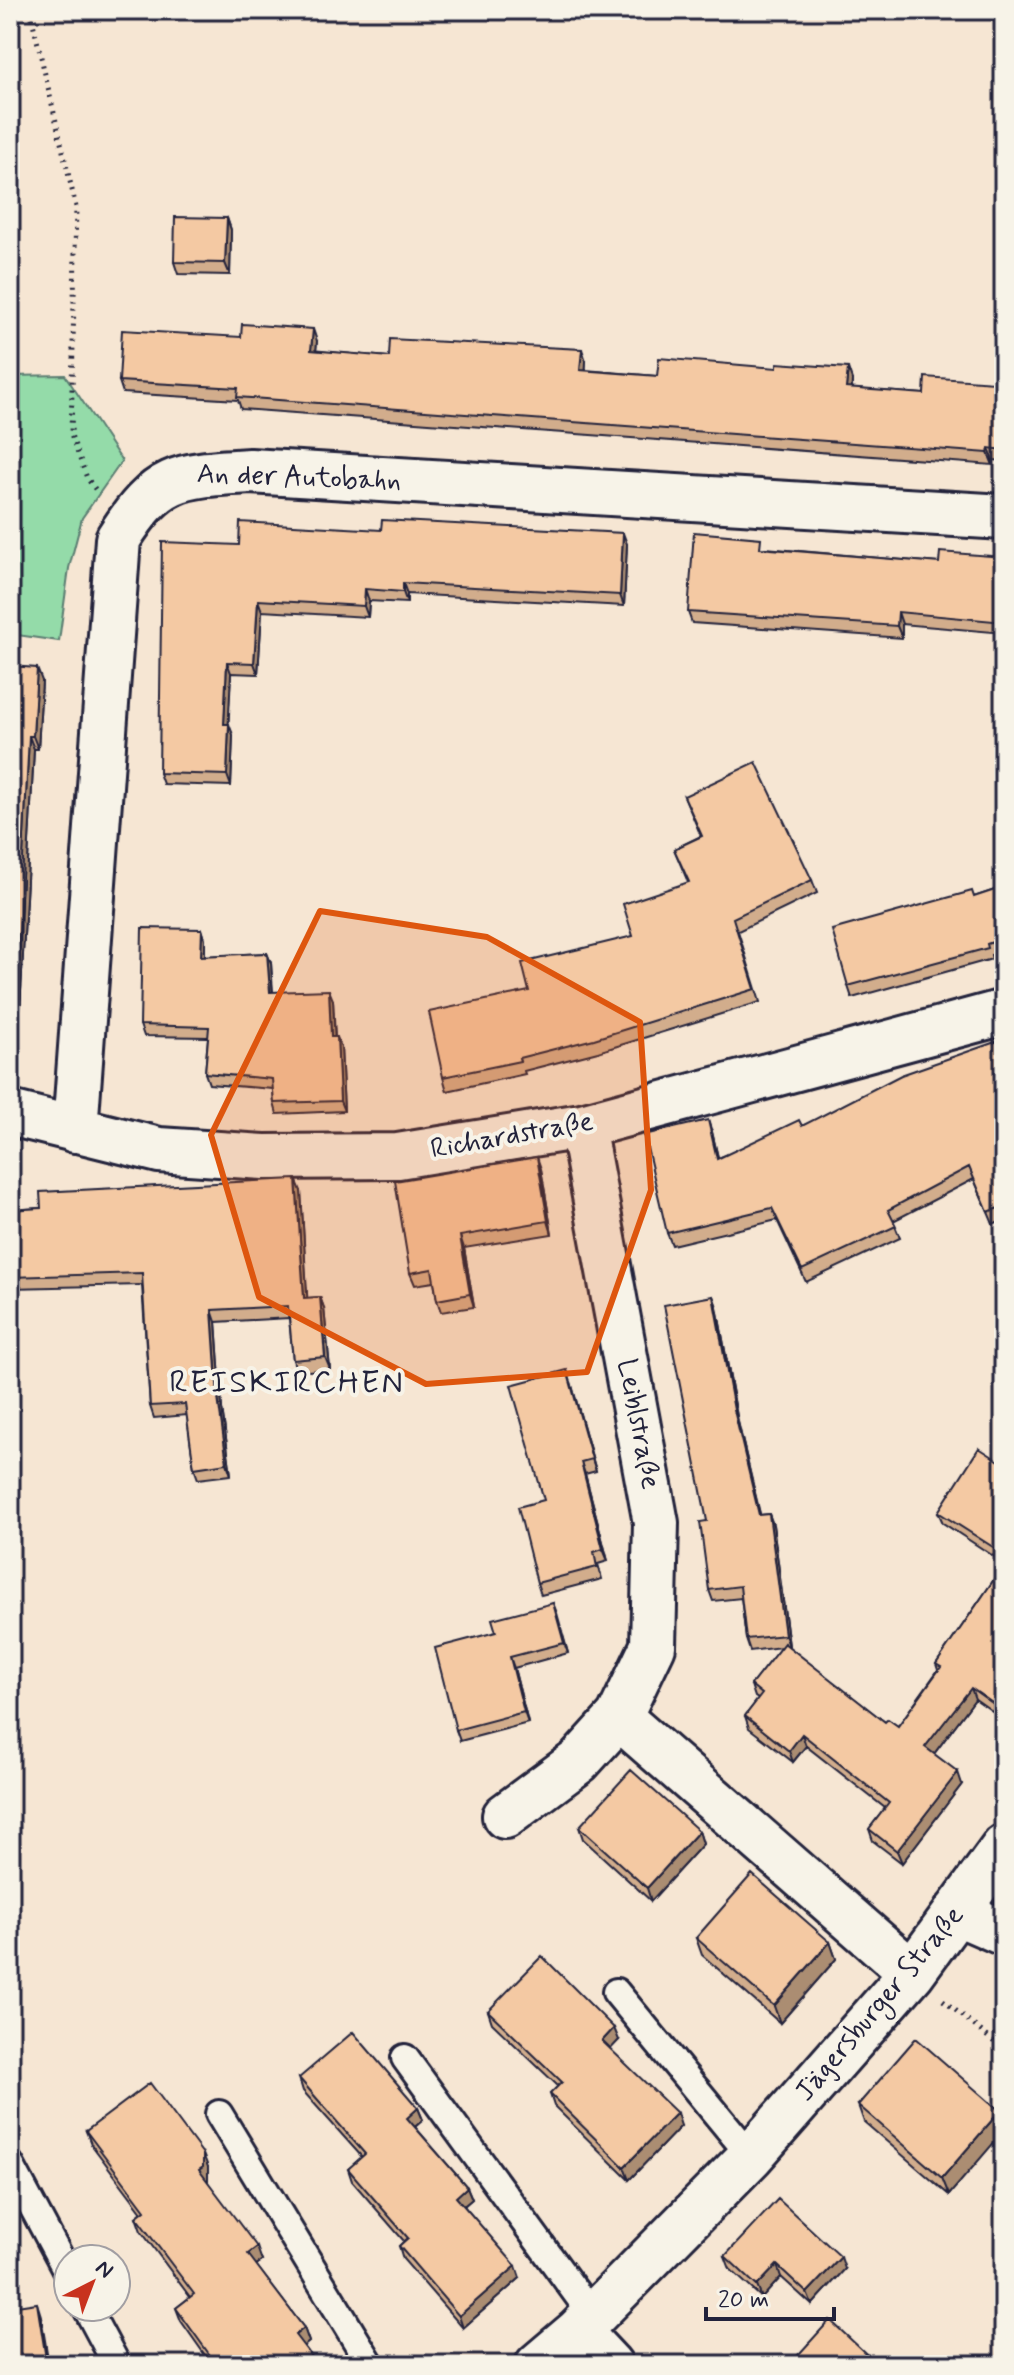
<svg xmlns="http://www.w3.org/2000/svg" width="1014" height="2375" viewBox="0 0 1014 2375" font-family="Mynerve,sans-serif">
	<style>
		.green { fill: #94dba9; stroke: #5b7e72; stroke-width: 2 }
		.lines { fill: none; stroke-linecap: round; stroke-linejoin: round }
		.lane-casing { stroke: #22223b; stroke-width: 32 }
		.street-casing { stroke: #22223b; stroke-width: 50 }
		.path { stroke: #22223b; stroke-width: 5; stroke-dasharray: 2 6; stroke-linecap: butt }
		.lane { stroke: #f7f3e8; stroke-width: 26 }
		.street { stroke: #f7f3e8; stroke-width: 44 }
		.wall { fill: #d2ad8c; stroke: #22223b; stroke-width: 2 }
		.shaded-wall { fill: #ab8d72; stroke: #22223b; stroke-width: 2 }
		.building { fill: #f4c9a3; stroke: #22223b; stroke-width: 2 }
		.marked { fill: #de560e; fill-opacity: 0.2; stroke: #de560e; stroke-width: 6; stroke-linejoin: round }
		.labels { text-anchor: middle; dominant-baseline: central; stroke-width: 8; stroke-linejoin: round; paint-order: stroke }
		.street-label { font-size: 28px; fill: #22223b; stroke: #f7f3e8 }
		.quarter-label { font-size: 32px; letter-spacing: 2px; fill: #22223b; stroke: #f7f3e8 }
	</style>
	<rect width="100%" height="100%" fill="#f6e6d3"/>
	<filter id="ink" filterUnits="userSpaceOnUse"><feTurbulence type="fractalNoise" baseFrequency=".0125" numOctaves="2"/><feDisplacementMap in="SourceGraphic" scale="16" xChannelSelector="R" yChannelSelector="G"/><feConvolveMatrix kernelMatrix="1 2 1 2 8 2 1 2 1" color-interpolation-filters="sRGB"/></filter>
	<g filter="url(#ink)">
		<path class="green" d="M65,375L122,461L82,518L69,568L59,641L10,634V376Z"/>
		<g class="lines">
			<defs>
				<path id="lane" d="M616,1992L751,2156
					M405,2058L593,2316
					M219,2114L371,2365
					M10,2164L68,2273
					M86,2307L117,2365"/>
				<path id="street" d="M10,1113L159,1150L264,1157L398,1156L582,1126L1004,1012
					M75,1130L118,539C158,475 179,475 250,471L1004,517
					M619,1717L912,1973
					M505,1816L579,1761L619,1717L653,1646L656,1523L582,1126
					M956,1912L1004,1933
					M578,2331L610,2365
					M538,2365L578,2331L751,2156L912,1973L1004,1847"/>
			</defs>
			<use href="#lane" class="lane-casing"/>
			<use href="#street" class="street-casing"/>
			<path class="path" d="M30,10L76,207L71,435L87,478L98,493
				M943,2000L1004,2050"/>
			<use href="#lane" class="lane"/>
			<use href="#street" class="street"/>
		</g>
		<path class="wall" d="M227,218L231,230L230,275L178,274L174,262Z
			M1004,328V461L993,460V465L241,409L238,400L123,393L119,381L317,341L316,351L389,357L586,361L585,370L657,376L852,380V389L924,394L994,382Z
			M627,544L624,606L407,594V603L369,601L368,617L262,611L258,674L231,673L228,724L233,735L231,786L163,784L159,773L239,545Z
			M765,548L939,563L1004,557V633L902,624V638L692,623L688,612Z
			M10,666L42,681L38,749H34L20,1010L10,1009Z
			M684,796L812,880L817,893L738,931L760,1002L598,1052L524,1071L525,1074L447,1091L443,1077L529,991L633,936L688,882L674,849L701,836Z
			M1004,887V951L991,955L992,959L852,998L848,986L974,897Z
			M202,929L205,939V956L267,953L271,963L273,992L333,1000L335,1037L341,1047L344,1111L277,1114L274,1103L273,1089L209,1084L205,1073L208,1037L144,1036L140,1025Z
			M1004,1039V1219L993,1224L974,1179L893,1221L900,1238L806,1282L777,1220L672,1245L667,1233L712,1132L718,1158L802,1126Z
			M541,1169L552,1234L464,1248L474,1307L441,1312L437,1300L434,1282L415,1285L410,1273Z
			M301,1191L307,1298L320,1297L324,1308L330,1369L297,1372L293,1360L289,1318L216,1322L222,1409L231,1475L198,1479L194,1468L187,1415L154,1418L150,1406L142,1285L10,1288V1210Z
			M713,1296L717,1307L738,1422L760,1515L769,1514L773,1525L789,1646L788,1647L885,1722L898,1726L938,1670L936,1664L1004,1565V1716L1002,1718L975,1699L934,1754L962,1784L902,1863L873,1841L869,1829L885,1808L806,1746L793,1762L749,1728L745,1716L758,1699L755,1697L751,1685L781,1647L750,1651L746,1639L741,1598L713,1601L709,1590L707,1521Z
			M571,1382L596,1471L585,1474L608,1561L598,1564L602,1579L541,1595L537,1583L544,1500Z
			M1004,1464V1563L943,1523L938,1512Z
			M553,1603L568,1653L514,1668L528,1723L460,1741L456,1730L496,1632Z
			M579,1827L699,1831L703,1844L651,1901L583,1839Z
			M696,1938L830,1942L836,1959L780,2023L702,1955Z
			M488,2011L619,2040L610,2049L681,2126L629,2180L554,2106L550,2094L558,2086L492,2023Z
			M299,2078L418,2108L423,2120L415,2127L467,2187L472,2199L464,2206L520,2278L463,2328L403,2259L399,2246L404,2241L352,2181L348,2169L362,2157L303,2091Z
			M858,2105L1000,2111L1004,2121L949,2195L864,2122Z
			M86,2131L208,2167L207,2181L262,2261L256,2265L304,2328L309,2342L304,2346L318,2365H212L181,2321L176,2308L190,2297L141,2231L136,2217L142,2212L91,2144Z
			M725,2256L845,2269L812,2305L781,2277L762,2298L730,2269Z"/>
		<path class="shaded-wall" d="M227,218L231,230L230,275L225,263Z
			M313,329L317,341L315,362L311,350Z
			M582,349L586,361L585,382L580,370Z
			M848,368L852,380L851,400L846,388Z
			M989,448L993,460V465L988,453Z
			M623,533L627,544L624,606L620,595Z
			M403,583L407,594V603L403,592Z
			M365,589L369,601L368,617L364,606Z
			M258,600L262,611L258,674L254,663Z
			M898,612L902,624V638L897,626Z
			M227,662L231,673L228,735L224,724Z
			M37,668L42,681L38,749L33,736Z
			M229,724L233,735L231,786L227,775Z
			M29,736L34,749L20,1010L16,997Z
			M202,929L205,939V967L201,956Z
			M267,953L271,963L273,1003L270,992Z
			M329,990L333,1000L335,1048L331,1037Z
			M337,1037L341,1047L344,1111L340,1101Z
			M708,1120L712,1132L721,1170L717,1159Z
			M537,1157L541,1169L552,1234L548,1221Z
			M296,1179L301,1191L308,1310L304,1298Z
			M460,1236L464,1248L474,1307L470,1294Z
			M713,1296L717,1307L738,1422L763,1526L759,1515L734,1410Z
			M320,1297L324,1308L330,1369L325,1357Z
			M212,1310L216,1322L222,1409L231,1475L227,1463L218,1398Z
			M567,1370L571,1382L596,1471L592,1459Z
			M581,1462L585,1474L608,1561L603,1549Z
			M769,1514L773,1525L789,1646L785,1635Z
			M553,1603L557,1613L568,1653L564,1643Z
			M510,1657L514,1668L528,1723L524,1712Z
			M971,1688L975,1699L930,1759L925,1747Z
			M1004,1698V1716L1002,1718L998,1707Z
			M802,1734L806,1746L793,1762L789,1751Z
			M958,1772L962,1784L902,1863L897,1851Z
			M699,1831L703,1844L651,1901L647,1888Z
			M830,1942L836,1959L780,2023L774,2006Z
			M614,2028L619,2040L607,2053L602,2041Z
			M418,2108L423,2120L411,2130L407,2118Z
			M1000,2111L1004,2121V2131L949,2195L942,2178Z
			M677,2113L681,2126L629,2180L624,2167Z
			M203,2154L208,2167V2181L204,2184L199,2170Z
			M467,2187L472,2199L460,2209L456,2197Z
			M257,2247L262,2261L253,2267L248,2254Z
			M841,2257L845,2269L812,2305L807,2293Z
			M777,2265L781,2277L762,2298L757,2286Z
			M516,2266L520,2278L463,2328L459,2316Z
			M37,2303L41,2316L49,2365H47Z
			M304,2328L309,2342L300,2349L295,2335Z"/>
		<path class="building" d="M175,217L227,218L225,263L174,262Z
			M242,324L313,329L311,350L389,357L390,339L582,349L580,370L657,376L659,358L777,368V363L848,368L846,388L924,394L925,377L994,382L1001,327L1004,328V450L989,448L988,453L237,397L238,388L119,381L122,330L241,337Z
			M382,520L623,533L620,595L403,583V592L365,589L364,606L258,600L254,663L227,662L224,724H229L227,775L159,773L162,542L239,545L240,522L381,530Z
			M694,532L761,538L760,548L939,563L940,552L1004,557V622L898,612L897,626L688,612Z
			M10,666L37,668L33,736H29L16,997H10Z
			M756,762L812,880L733,918L755,989L594,1039L519,1058L520,1061L443,1077L429,1012L529,991L522,963L633,936L623,904L689,882L674,849L702,836L684,796Z
			M1004,887V938L987,944L988,948L848,986L832,930L972,891L974,897Z
			M142,928L202,929L201,956L267,953L270,992L329,990L331,1037H337L340,1101L274,1103L272,1079L205,1073L209,1027L140,1025Z
			M1004,1039V1206L988,1212L969,1167L888,1210L896,1226L802,1270L772,1208L667,1233L644,1135L708,1120L717,1159L799,1120L802,1126L901,1075Z
			M537,1157L548,1221L460,1236L470,1294L437,1300L432,1269L410,1273L395,1181Z
			M296,1179L304,1298L320,1297L325,1357L293,1360L288,1306L212,1310L218,1398L227,1463L194,1468L185,1404L150,1406L142,1273L10,1277V1210L41,1208L40,1192Z
			M713,1296L734,1410L759,1515L769,1514L785,1635L746,1639L740,1586L709,1590L700,1522L707,1521L664,1305Z
			M567,1370L592,1459L581,1462L603,1549L594,1552L597,1567L537,1583L518,1507L544,1500L511,1385Z
			M979,1448L1004,1464V1554L938,1512Z
			M1004,1565V1698L998,1707L971,1688L925,1747L958,1772L897,1851L869,1829L889,1803L802,1734L789,1751L745,1716L762,1694L751,1685L784,1643L885,1722L888,1719L898,1726L941,1667L936,1664Z
			M553,1603L564,1643L510,1657L524,1712L456,1730L435,1648L496,1632L492,1619Z
			M631,1770L699,1831L647,1888L579,1827Z
			M752,1874L830,1942L774,2006L696,1938Z
			M542,1956L614,2028L602,2041L677,2113L624,2167L550,2094L562,2082L488,2011Z
			M353,2032L418,2108L407,2118L467,2187L456,2197L516,2266L459,2316L399,2246L408,2238L348,2169L365,2154L299,2078Z
			M916,2038L1000,2111L942,2178L858,2105Z
			M150,2083L203,2154V2167L199,2170L257,2247L248,2254L304,2328L295,2335L318,2365H217L176,2308L194,2294L136,2217L145,2210L86,2131Z
			M778,2199L841,2257L807,2293L777,2265L757,2286L725,2256Z
			M37,2303L47,2365H10V2307Z
			M830,2320L878,2365H789Z"/>
	</g>
	<path class="marked" d="M320,911L487,937L640,1022L651,1190L587,1372L426,1384L259,1297L211,1135Z"/>
	<g class="labels">
		<g class="street-label">
			<text transform="translate(299 478) rotate(2)">An der Autobahn</text>
			<text transform="translate(512 1136) rotate(-10)">Richardstraße</text>
			<text transform="translate(638 1424) rotate(79)">Leiblstraße</text>
			<text transform="translate(880 2004) rotate(-50)">Jägersburger Straße</text>
		</g>
		<g class="quarter-label">
			<text x="287" y="1383">REISKIRCHEN</text>
		</g>
	</g>
	<rect width="1014" height="2375" fill="none" stroke="#f7f3e8" stroke-width="40"/>
	<rect x="20" y="20" width="974" height="2335" fill="none" stroke="#22223b" stroke-width="3" filter="url(#ink)"/>
	<g transform="translate(92 2283) rotate(42)"><circle r="38" fill="#f7f3e8" stroke="#a29fa3" stroke-width="2"/>
	<path d="M0-6L14 30L0 20L-14 30Z" fill="#c8321e"/>
	<text y="-12" font-size="22" font-weight="bold" text-anchor="middle" fill="#22223b">N</text>
	</g>
	<path d="M706 2307v12h128v-12" fill="none" stroke="#22223b" stroke-width="4"/>
	<text x="718" y="2307" font-size="24" fill="#22223b" stroke="#f7f3e8" stroke-width="6" paint-order="stroke">20 m</text>
</svg>
